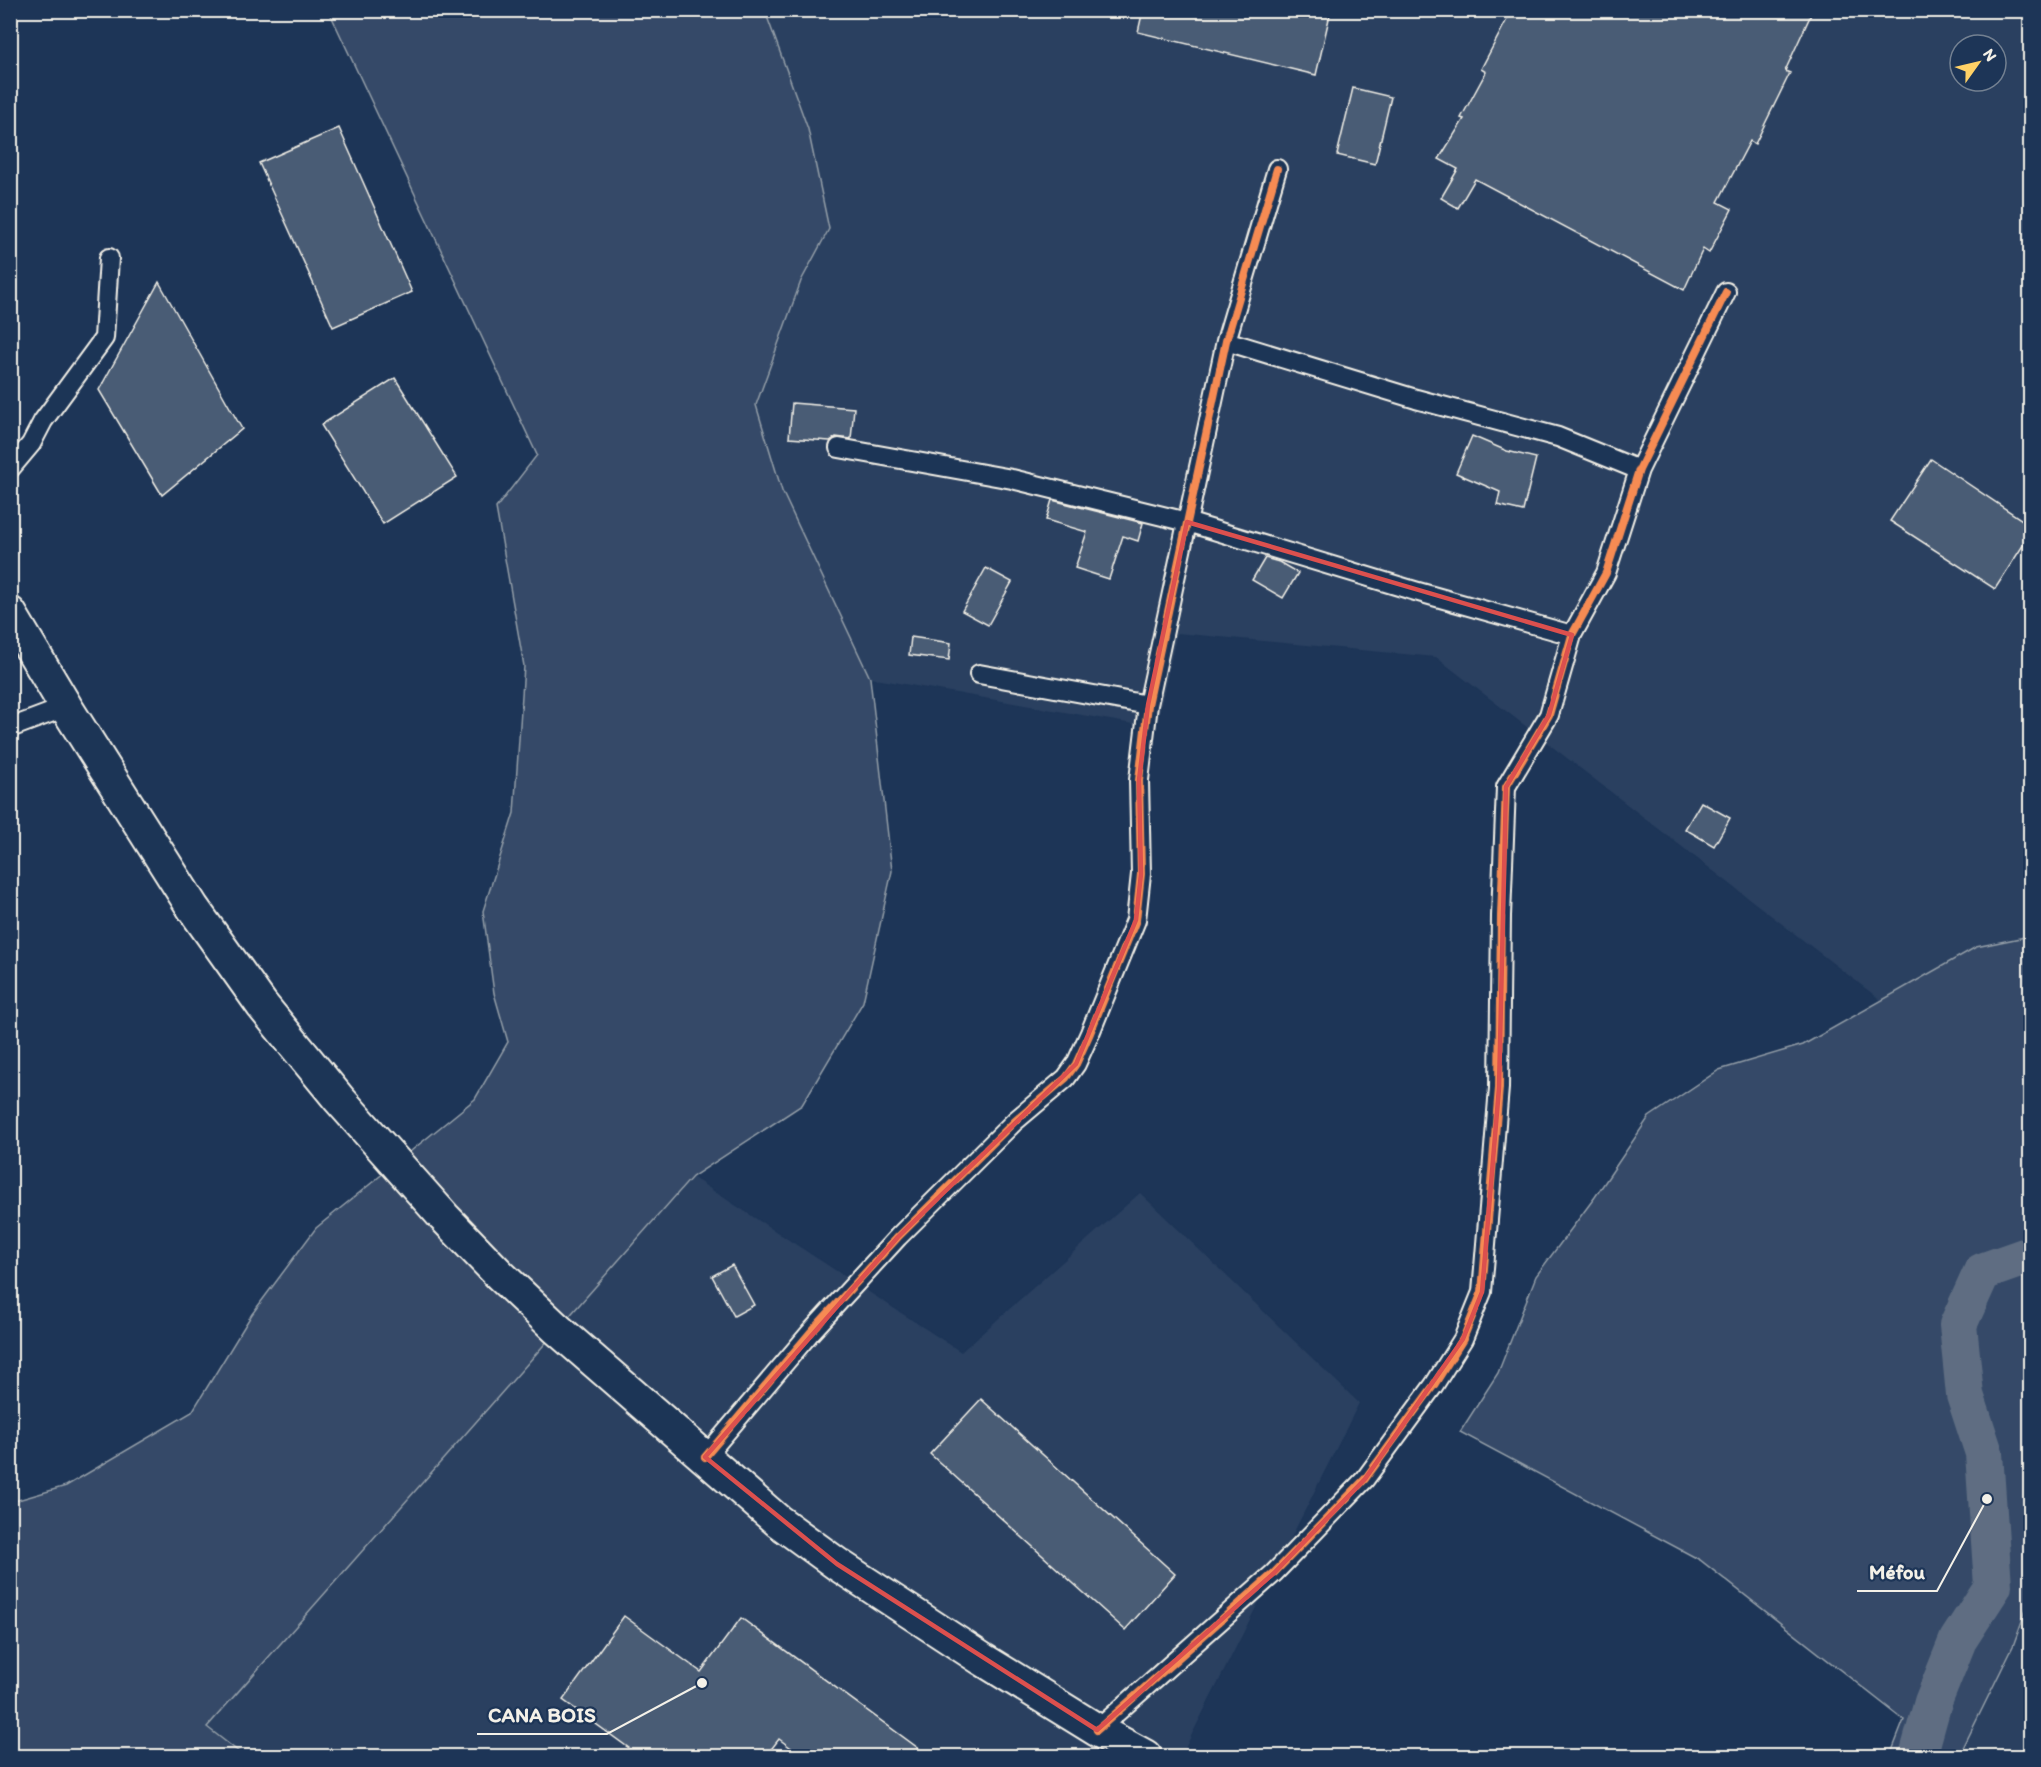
<svg xmlns="http://www.w3.org/2000/svg" width="2041" height="1767" viewBox="0 0 2041 1767" font-family="Itim,sans-serif">
	<style>
		.built { fill: #2a4060; fill-rule: evenodd }
		.green { fill: #354a67; stroke: #949ea8; stroke-width: 1.5 }
		.lines { fill: none; stroke-linecap: round; stroke-linejoin: round }
		.river { stroke: #5e6d82; stroke-width: 38 }
		.building { fill: #485b74; stroke: #f4f1e8; stroke-width: 1.5 }
		.minor-casing { stroke: #f4f1e8; stroke-width: 22 }
		.trunk-casing { stroke: #f4f1e8; stroke-width: 36 }
		.minor { stroke: #1d3557; stroke-width: 18 }
		.trunk { stroke: #1d3557; stroke-width: 32 }
		.cycleway-casing { stroke: #1d3557; stroke-width: 11 }
		.cycleway { stroke: #f68b52; stroke-width: 8 }
		.marked { fill: none; stroke: #dc504e; stroke-width: 4.5; stroke-linejoin: round }
		.leader { fill: none; stroke: #f4f1e8; stroke-width: 2 }
		.callout-dot { fill: #f4f1e8; stroke: #1d3557; stroke-width: 2 }
		.callout-label { font-size: 21px; text-anchor: middle; font-weight: bold; fill: #f4f1e8; stroke: #1d3557; stroke-width: 4.5; stroke-linejoin: round; paint-order: stroke }
	</style>
	<rect width="100%" height="100%" fill="#1d3557"/>
	<filter id="ink" filterUnits="userSpaceOnUse"><feTurbulence type="fractalNoise" baseFrequency=".0167" numOctaves="2"/><feDisplacementMap in="SourceGraphic" scale="12" xChannelSelector="R" yChannelSelector="G"/><feConvolveMatrix kernelMatrix="1 2 1 2 8 2 1 2 1" color-interpolation-filters="sRGB"/></filter>
	<g filter="url(#ink)">
		<path class="built" d="M765,11L2030,12V936L1976,947L1882,1001L1436,657L1177,633L1156,728L870,678L782,491L756,405L801,281L829,229L808,129ZM1960,45H1996V81H1960Z
			M692,1177L961,1352L1140,1193L1359,1403L1181,1756H244L206,1727Z
			M2030,1599V1756H1959L2013,1646Z"/>
		<path class="green" d="M329,11H765L808,129L829,229L801,281L756,405L782,491L870,678L892,871L863,1002L802,1105L692,1177L207,1727L244,1756H11V1502L66,1486L192,1412L252,1314L316,1228L475,1099L508,1042L494,993L483,911L514,813L524,666L496,508L537,455Z
			M2030,936V1599L2013,1646L1959,1756H1890L1904,1720L1700,1560L1460,1432L1498,1373L1536,1276L1595,1197L1649,1117L1719,1070L1803,1045L1976,947Z"/>
		<g class="lines">
			<path class="river" d="M1918,1756L1933,1702L1958,1640L1993,1586L1984,1453L1965,1395L1958,1325L1982,1272L2030,1255"/>
		</g>
		<path class="building" d="M1143,10H1331L1316,75L1138,32Z
			M1512,10H1813L1785,71L1790,73L1755,144L1750,141L1718,202L1732,209L1709,253L1703,249L1684,290L1475,179L1458,208L1441,198L1458,169L1439,159L1464,119L1461,118L1486,72L1481,69Z
			M1353,88L1391,97L1375,164L1337,155Z
			M339,128L412,292L333,327L259,163Z
			M159,282L242,429L162,495L99,390Z
			M395,378L457,477L383,524L321,425Z
			M792,403L854,408L851,439L836,437L830,441L789,438Z
			M1472,436L1507,451L1536,458L1523,511L1497,505L1500,492L1456,473Z
			M1931,459L2031,526V533L1995,589L1890,521Z
			M1052,500L1143,523L1138,541L1123,536L1109,579L1075,568L1087,532L1046,520Z
			M1265,558L1279,562L1298,573L1283,598L1252,580Z
			M986,568L1012,582L988,625L962,611Z
			M911,637L951,643L949,660L909,655Z
			M1701,802L1730,818L1714,846L1685,829Z
			M732,1265L754,1305L734,1316L712,1276Z
			M981,1399L1175,1574L1125,1630L930,1454Z
			M624,1616L701,1672L741,1618L929,1756H802L779,1739L766,1756H640L563,1700Z"/>
		<g class="lines">
			<defs>
				<path id="minor" d="M1226,341L1416,399L1558,437L1639,470
					M839,448L1012,479L1187,522L1415,591L1572,635
					M10,469L31,444L43,421L104,338L109,258
					M979,674L1148,705
					M10,728L66,707
					M705,1457L810,1333L898,1237L1015,1121L1066,1078L1076,1064L1090,1033L1136,920L1141,874L1139,780L1148,705L1226,341L1277,169
					M1097,1730L1274,1573L1365,1479L1434,1385L1463,1339L1482,1292L1499,1088L1501,916L1506,787L1549,715L1572,635L1606,573L1639,470L1726,292"/>
				<path id="trunk" d="M10,613L66,707L193,908L262,1005L339,1099L444,1217L500,1275L556,1328L778,1521L837,1564L982,1659L1097,1730L1145,1756"/>
			</defs>
			<use href="#minor" class="minor-casing"/>
			<use href="#trunk" class="trunk-casing"/>
			<use href="#minor" class="minor"/>
			<use href="#trunk" class="trunk"/>
			<defs>
				<path id="cycleway" d="M705,1457L810,1333L898,1237L1015,1121L1066,1078L1076,1064L1090,1033L1136,920L1141,874L1139,780L1148,705L1226,341L1277,169
					M1097,1730L1274,1573L1365,1479L1434,1385L1463,1339L1482,1292L1499,1088L1501,916L1506,787L1549,715L1572,635L1606,573L1639,470L1726,292"/>
			</defs>
			<use href="#cycleway" class="cycleway-casing"/>
			<use href="#cycleway" class="cycleway"/>
		</g>
	</g>
	<path class="marked" d="M1187,522L1572,635L1549,715L1506,787L1499,1088L1482,1292L1463,1339L1365,1479L1274,1573L1097,1730L837,1564L705,1457L898,1237L1076,1064L1136,920L1141,874L1139,780L1148,705Z"/>
	<path class="leader" d="M1987 1499L1937 1591H1857M702 1683L607 1734H477"/>
	<g class="callout-dot">
		<circle cx="1987" cy="1499" r="6"/>
		<circle cx="702" cy="1683" r="6"/>
	</g>
	<g class="callout-label">
		<text x="1897" y="1579">Méfou</text>
		<text x="542" y="1722">CANA BOIS</text>
	</g>
	<rect width="2041" height="1767" fill="none" stroke="#1d3557" stroke-width="36"/>
	<rect x="18" y="18" width="2005" height="1731" fill="none" stroke="#f4f1e8" stroke-width="2" filter="url(#ink)"/>
	<g transform="translate(1978 63) rotate(56)"><circle r="28" fill="#1d3557" stroke="#738091" stroke-width="1.5"/>
	<path d="M0-4.5L10 22L0 15L-10 22Z" fill="#ffd166"/>
	<text y="-9" font-size="16" font-weight="bold" text-anchor="middle" fill="#f4f1e8">N</text>
	</g>
</svg>
